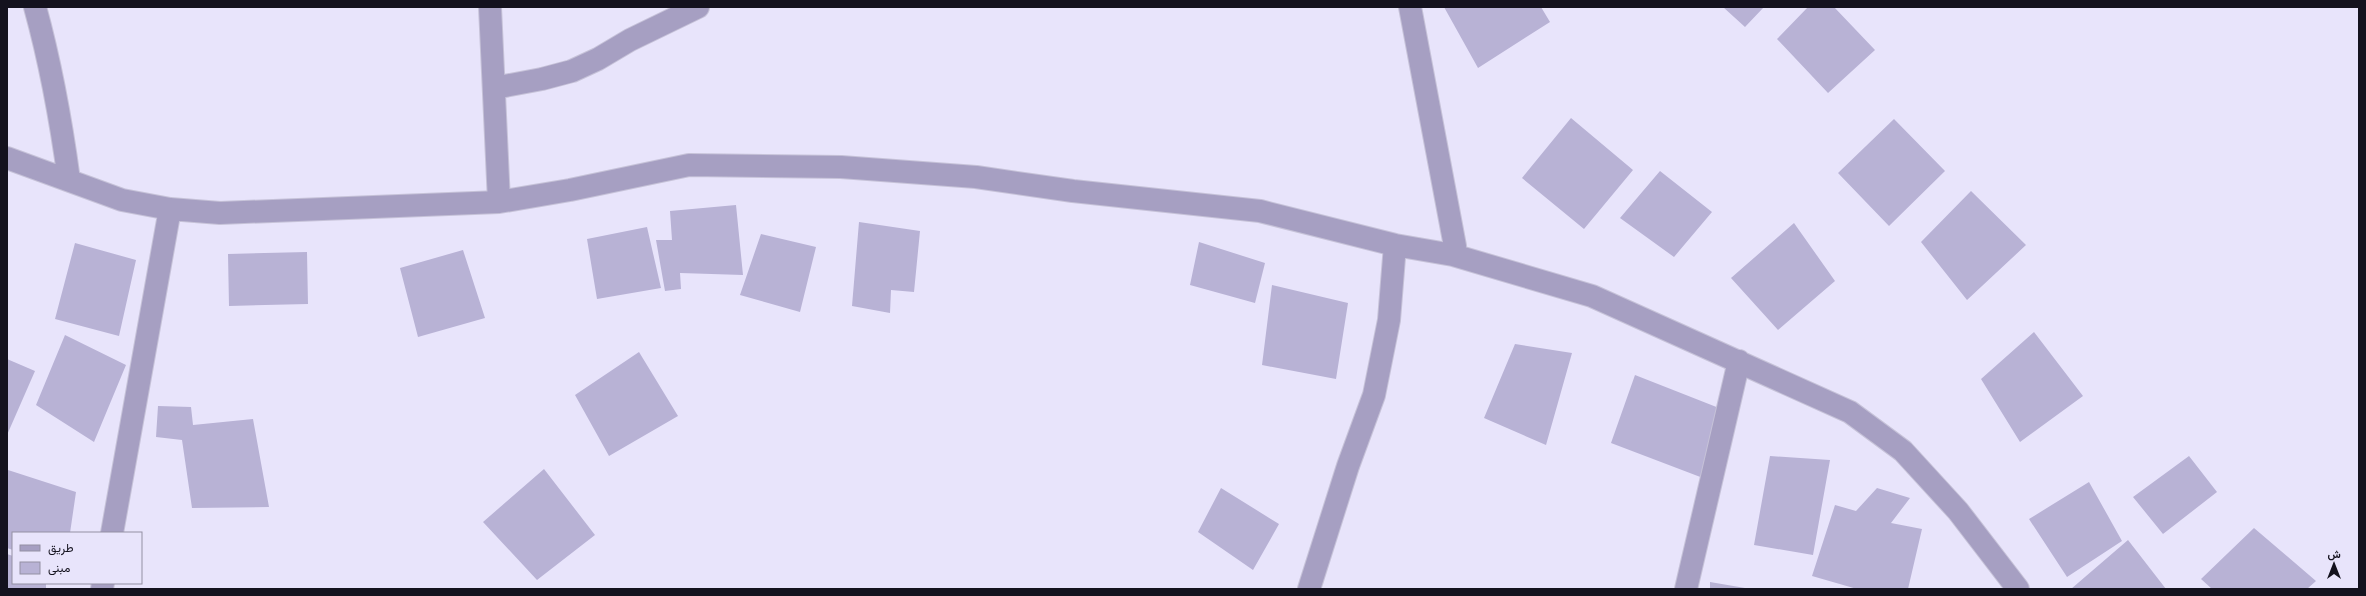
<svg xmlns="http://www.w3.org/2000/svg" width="2366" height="596" viewBox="0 0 2366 596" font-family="Cabin,Vazirmatn,sans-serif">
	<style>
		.building { fill: #b8b2d5 }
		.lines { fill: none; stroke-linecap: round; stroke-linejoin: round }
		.minor-casing { stroke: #c6c2d8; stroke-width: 24 }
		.minor { stroke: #a69fc2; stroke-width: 22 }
	</style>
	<rect width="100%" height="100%" fill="#e8e4fb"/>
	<path class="building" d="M1444,7H1541L1550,22L1478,68Z
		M1723,7H1764L1745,27Z
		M1808,7H1834L1875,50L1828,93L1777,39Z
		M1571,118L1633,170L1584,229L1522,178Z
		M1894,119L1945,171L1889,226L1838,173Z
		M1660,171L1712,212L1674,257L1620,218Z
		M1971,191L2026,245L1967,300L1921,242Z
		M736,205L743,275L680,273L681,289L665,291L656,240H672L670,211Z
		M859,222L920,231L914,292L891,290L890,313L852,306Z
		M1794,223L1835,281L1778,330L1731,278Z
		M647,227L661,288L597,299L587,239Z
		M761,234L816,247L800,312L740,295Z
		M1199,242L1265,263L1255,303L1190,285Z
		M75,243L136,260L119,336L55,319Z
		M463,250L485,318L418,337L400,268Z
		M307,252L308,304L229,306L228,254Z
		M1272,285L1348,303L1336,379L1262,365Z
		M2034,332L2083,396L2020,442L1981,379Z
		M65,335L126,365L94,442L36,405Z
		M1515,344L1572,353L1546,445L1484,418Z
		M639,352L678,416L609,456L575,395Z
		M7,359L35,371L7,435Z
		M1635,375L1719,408L1703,478L1611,443Z
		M158,406L191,407L193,425L253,419L269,507L192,508L182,440L156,437Z
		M1770,456L1830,460L1813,555L1754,545Z
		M2189,456L2217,492L2163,534L2133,497Z
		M544,469L595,535L537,580L483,522Z
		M8,470L76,492L70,533H13V550L7,548Z
		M2089,482L2122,541L2067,577L2029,519Z
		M1221,488L1279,524L1253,570L1198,532Z
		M1877,488L1910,498L1891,523L1922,529L1908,589H1857L1812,576L1835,505L1856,511Z
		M2254,528L2316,581L2307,589H2212L2201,579Z
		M2128,540L2166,589H2071Z
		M7,554L13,556V583H46V589H7Z
		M1710,582L1745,588V589H1710Z"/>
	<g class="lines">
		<defs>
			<path id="minor" d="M35,7C51,65 61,121 69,180
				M490,7L499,202
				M1410,7L1455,246L1453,255
				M494,88L542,79L572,71L598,59L630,40L698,7
				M7,158L122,200L170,209L220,213L499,202L570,190L689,165L841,167L976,177L1073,191L1260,211L1395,245L1453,255L1592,296L1850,412L1903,451L1958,511L2018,589
				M112,533L170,209
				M102,589L103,583
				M1309,589L1348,466L1374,395L1389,320L1395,245
				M1686,589L1739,361"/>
		</defs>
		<use href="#minor" class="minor-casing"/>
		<use href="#minor" class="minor"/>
	</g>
	<rect width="2366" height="596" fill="none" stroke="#14121e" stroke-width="16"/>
	<rect x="12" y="532" width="130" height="52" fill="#e8e4fb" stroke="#9390a3"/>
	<rect x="20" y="545" width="20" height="6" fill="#a69fc2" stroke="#9390a3"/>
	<text x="48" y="552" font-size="12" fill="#14121e">طريق</text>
	<rect x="20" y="562" width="20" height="12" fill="#b8b2d5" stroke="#9390a3"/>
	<text x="48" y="572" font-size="12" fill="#14121e">مبنى</text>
	<g transform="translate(2334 564)" stroke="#e8e4fb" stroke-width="3" paint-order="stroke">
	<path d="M0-3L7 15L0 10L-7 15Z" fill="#14121e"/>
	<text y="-6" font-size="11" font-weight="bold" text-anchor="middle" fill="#14121e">ش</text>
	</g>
</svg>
